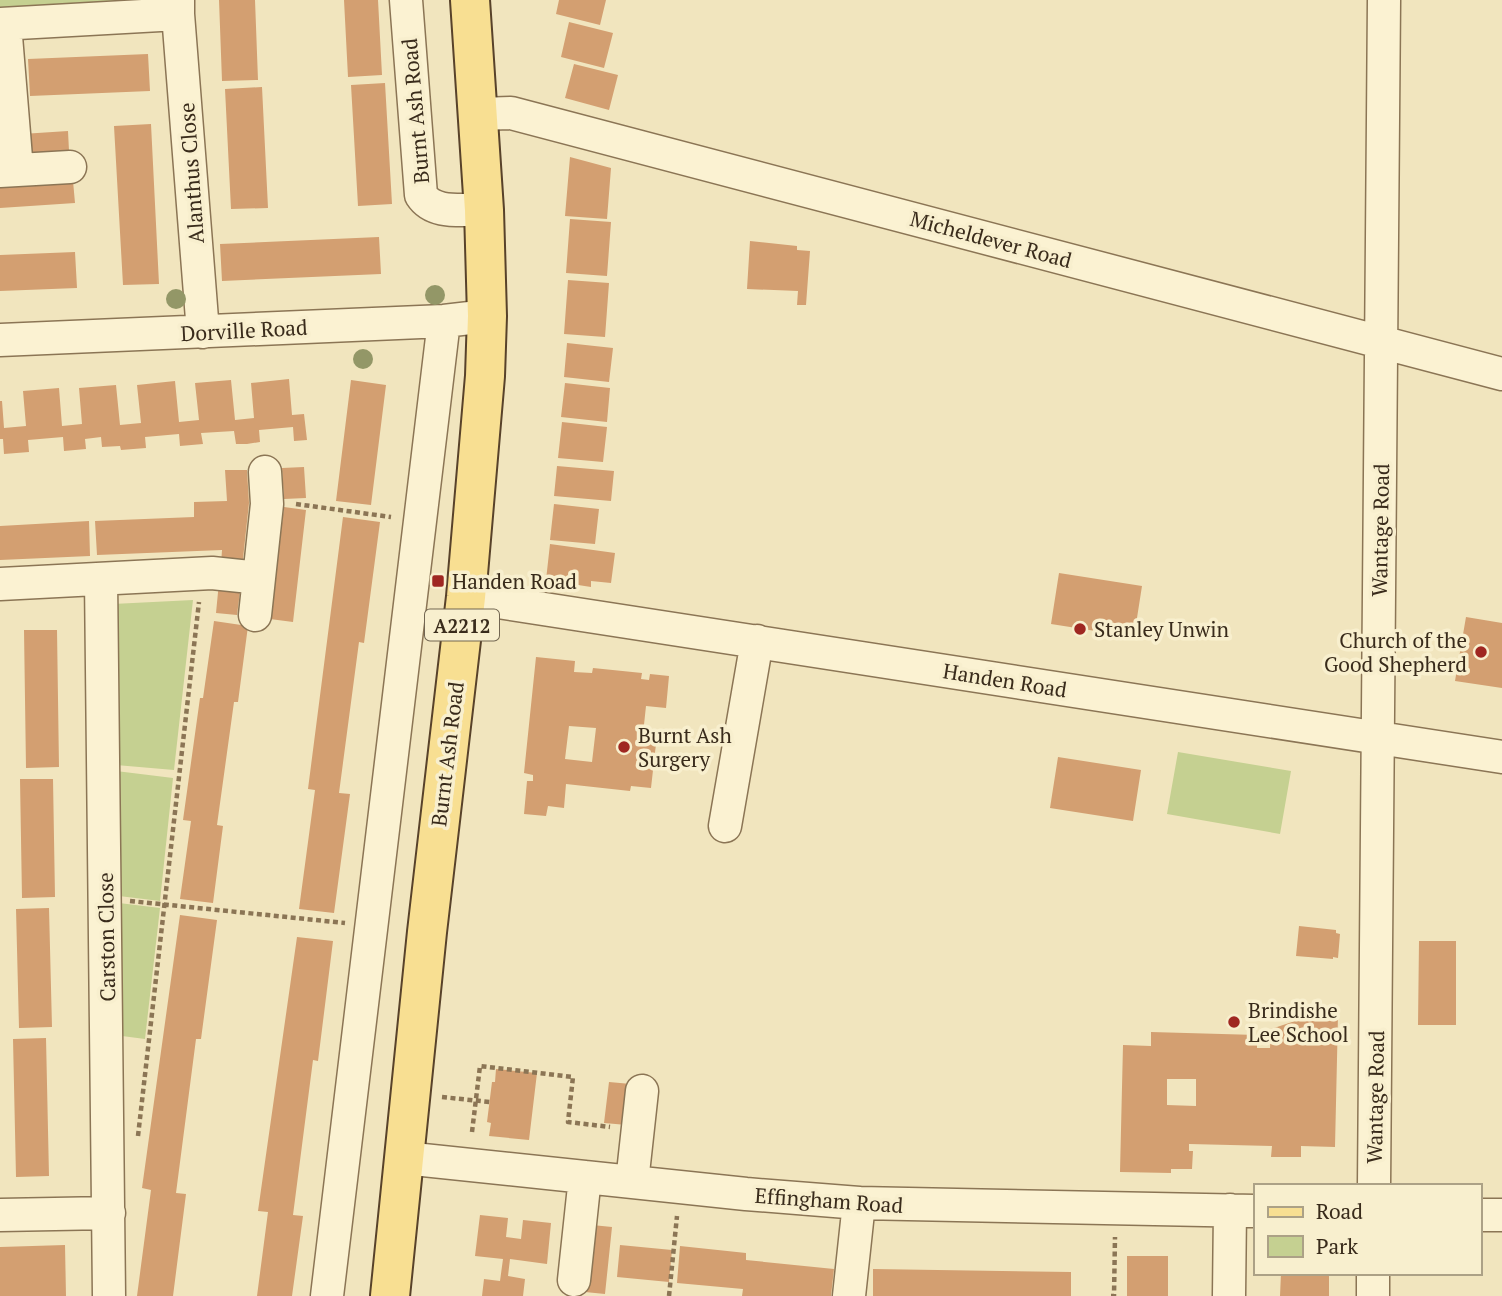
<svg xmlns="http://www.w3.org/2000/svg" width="1502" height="1296" viewBox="0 0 1502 1296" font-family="'PT Serif',serif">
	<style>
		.green { fill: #c5d091 }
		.building { fill: #d39f71; fill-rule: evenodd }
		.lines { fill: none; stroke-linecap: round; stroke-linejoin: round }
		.minor-casing { stroke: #8b7555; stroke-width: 35 }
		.major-casing { stroke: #58422a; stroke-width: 42 }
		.path { stroke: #8b7555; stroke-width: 4.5; stroke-dasharray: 5 3.5; stroke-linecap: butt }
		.minor { stroke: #fbf2d2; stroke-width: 32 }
		.major { stroke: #f8df92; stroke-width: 38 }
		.tree { fill: #939767 }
		.poi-dot { fill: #9f2721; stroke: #f8efce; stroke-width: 2.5 }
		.labels { text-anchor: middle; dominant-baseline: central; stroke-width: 7; stroke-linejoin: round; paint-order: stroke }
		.shield { fill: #f8efce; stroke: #726651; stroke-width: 2 }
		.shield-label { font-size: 19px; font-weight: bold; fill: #392b1b }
		.street-label { font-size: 21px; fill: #392b1b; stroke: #f8efce }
		.poi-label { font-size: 21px; fill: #392b1b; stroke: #f8efce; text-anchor: start }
	</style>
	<rect width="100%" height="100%" fill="#f1e5be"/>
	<path class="green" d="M0,0H160L0,9Z
		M193,600L174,770L116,765L113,604Z
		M1178,752L1291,771L1280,834L1167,814Z
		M116,771L173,778L160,901L119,896Z
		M119,903L160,908L145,1039L122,1036Z"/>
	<path class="building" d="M219,0H255L258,80L222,81Z
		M344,0H378L382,75L348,77Z
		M559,0H606L600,25L556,14Z
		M569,22L613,33L604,68L561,57Z
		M148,54L150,91L30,96L28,59Z
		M574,64L618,75L609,110L565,98Z
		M385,83L392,204L358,206L351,85Z
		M262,87L268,208L231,209L225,89Z
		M151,124L159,284L123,285L114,126Z
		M68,131L69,151L24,154L22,134Z
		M570,157L611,168L607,219L565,216Z
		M73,181L75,203L0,208V186Z
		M570,219L611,222L607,276L566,273Z
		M379,237L381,274L222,281L220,244Z
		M750,241L797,246V250L810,251L806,305H797L798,291L747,289Z
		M75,252L77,288L0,291V255Z
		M568,280L609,283L605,337L564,334Z
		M567,343L613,348L609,382L564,377Z
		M289,379L292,415L304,414L307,440L294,441L293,427L259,430L260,442L247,444H236L234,431L201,433L203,444L180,446L179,434L145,437L146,448L121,450L120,446L102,447L101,437L85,439L86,449L64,451L63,437L28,440L29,452L4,454L3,439H0V401H2L4,428L26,426L23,391L59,388L62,426L82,424L79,388L116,385L120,425L141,423L137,385L175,381L179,422L199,420L195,383L231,380L235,420L254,418L251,383Z
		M351,380L386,385L371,505L336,501Z
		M565,383L610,388L607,422L561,417Z
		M562,422L607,427L603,462L558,458Z
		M557,466L614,471L611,501L554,496Z
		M304,467L306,498L284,499L282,468Z
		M225,470H247L249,503L242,568L221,565L222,550L97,555L95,521L194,517V502L227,501Z
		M554,504L599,509L595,544L550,540Z
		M284,507L306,510L293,622L270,619Z
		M343,517L380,522L364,643L359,642L339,793L350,794L334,913L299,909L315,790L308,789Z
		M89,521L90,556L0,560V526Z
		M550,544L615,553L611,583L591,581V587L546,580Z
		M1059,573L1142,586L1134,637L1051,624Z
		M219,582L241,584L237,615L216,613Z
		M1466,617L1502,623V688L1455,681Z
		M214,621L248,626L238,702H234L217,825L223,826L213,903L180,899L191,821L183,820L200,698H203Z
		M24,630H57L59,767L26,768Z
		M536,657L575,661L574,672L592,673L593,668L642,673L641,679L649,680L650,674L669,676L666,708L646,706L643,734L657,735L651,788L631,786L630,791L566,784L564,808L548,806L546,816L524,814L527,781H533V775L524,773ZM569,726L596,728L592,762L565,759Z
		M1058,757L1141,770L1133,821L1050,808Z
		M20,779H53L55,897L22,898Z
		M49,908L52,1027L19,1028L16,909Z
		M180,915L217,920L201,1039H196L176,1193L186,1194L173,1296H137L151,1190L142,1188Z
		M1299,926L1336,930V933L1340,934L1338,958L1333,957V959L1296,956Z
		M297,937L333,941L318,1061L313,1060L293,1215L303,1216L292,1296H257L268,1212L258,1211Z
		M1419,941H1456V1025H1418Z
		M1301,1014L1338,1015L1335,1147L1301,1146V1157H1271L1272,1146L1189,1144V1151H1193L1192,1169H1171V1173L1120,1172L1123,1045L1151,1046V1032L1257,1035V1048H1270L1271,1029L1301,1019ZM1167,1079H1196V1106L1167,1105Z
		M46,1038L49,1176L16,1177L13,1039Z
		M496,1069L537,1073L529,1140L489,1136L491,1123L487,1122L492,1082H495Z
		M609,1082L631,1084L627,1125L604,1123Z
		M480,1215L508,1218L506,1237L521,1239L523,1220L551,1223L547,1264L510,1259L508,1276L525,1279L523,1296H482L484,1279L500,1281L503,1259L475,1256Z
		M592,1225L612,1227L605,1294L585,1292Z
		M65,1245L66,1296H0V1247Z
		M620,1245L672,1250L669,1282L617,1277Z
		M680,1246L746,1253V1260L834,1269L831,1296H742L743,1289L677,1283Z
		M1127,1256H1168V1296H1127Z
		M873,1269L1071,1272V1296H873Z
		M1281,1273H1329V1296H1280Z"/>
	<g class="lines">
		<defs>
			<path id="minor" d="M406,0L421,195C434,215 462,209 484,210
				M178,14L203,332
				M0,24L178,14V0
				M5,24L17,170
				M479,114L511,113L1502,374
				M0,171L70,167
				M0,340L444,321L487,316
				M101,579L109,1296
				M0,584L212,573L259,578L267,504L265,472
				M466,597L1502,757
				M255,615L259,578
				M725,826L757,641
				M404,1158L746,1194L859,1203L1255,1211
				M632,1182L642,1091
				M1374,1186L1384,0
				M0,1215L109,1213
				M1479,1215H1502
				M574,1280L585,1177
				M327,1296L444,321
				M849,1296L859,1203
				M1229,1296L1230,1210
				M1373,1296V1273"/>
			<path id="major" d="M390,1296L427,932L466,597L485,376L487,316L484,210L470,0"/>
		</defs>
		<use href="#minor" class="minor-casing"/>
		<use href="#major" class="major-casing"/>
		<path class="path" d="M296,504L391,517
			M130,901L345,923
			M442,1097L490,1102
			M472,1132L480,1066L573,1077L568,1122L610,1127
			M138,1136L199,602
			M669,1296L677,1216
			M1111,1296H1114L1115,1237"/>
		<use href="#minor" class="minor"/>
		<use href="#major" class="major"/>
	</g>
	<g class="tree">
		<circle cx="435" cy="295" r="10"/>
		<circle cx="176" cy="299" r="10"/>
		<circle cx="363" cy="359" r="10"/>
	</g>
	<g class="poi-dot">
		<rect x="431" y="574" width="14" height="14" rx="3.5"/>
		<circle cx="1080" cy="629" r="7"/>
		<circle cx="1481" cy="652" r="7"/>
		<circle cx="624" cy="747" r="7"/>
		<circle cx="1234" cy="1022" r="7"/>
	</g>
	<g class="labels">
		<rect class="shield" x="425" y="609.5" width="74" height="31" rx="5"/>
		<g class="shield-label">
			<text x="462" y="625">A2212</text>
		</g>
		<g class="street-label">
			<text transform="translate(415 111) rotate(-95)">Burnt Ash Road</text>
			<text transform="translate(191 173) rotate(-94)">Alanthus Close</text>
			<text transform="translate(991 239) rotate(15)">Micheldever Road</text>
			<text transform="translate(244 330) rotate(-3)">Dorville Road</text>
			<text transform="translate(1380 530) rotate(-89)">Wantage Road</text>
			<text transform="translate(1005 680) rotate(9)">Handen Road</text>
			<text transform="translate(447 754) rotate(-83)">Burnt Ash Road</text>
			<text transform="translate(106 937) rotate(-91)">Carston Close</text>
			<text transform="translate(1375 1097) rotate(-89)">Wantage Road</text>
			<text transform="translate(829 1200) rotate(4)">Effingham Road</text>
		</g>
		<g class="poi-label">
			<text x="452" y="581">Handen Road</text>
			<text x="1094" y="629">Stanley Unwin</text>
			<text x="1467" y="640" text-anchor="end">Church of the<tspan x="1467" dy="24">Good Shepherd</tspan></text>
			<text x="638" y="735">Burnt Ash<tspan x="638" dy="24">Surgery</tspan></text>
			<text x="1248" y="1010">Brindishe<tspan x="1248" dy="24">Lee School</tspan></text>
		</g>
	</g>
	<rect x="1254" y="1184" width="228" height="91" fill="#f8efce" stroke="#aca186" stroke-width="2"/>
	<rect x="1268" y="1207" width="35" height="10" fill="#f8df92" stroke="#aca186" stroke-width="2"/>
	<text x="1316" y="1219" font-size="21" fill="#392b1b">Road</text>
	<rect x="1268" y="1236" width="35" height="21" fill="#c5d091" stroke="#aca186" stroke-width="2"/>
	<text x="1316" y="1254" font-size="21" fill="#392b1b">Park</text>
</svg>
